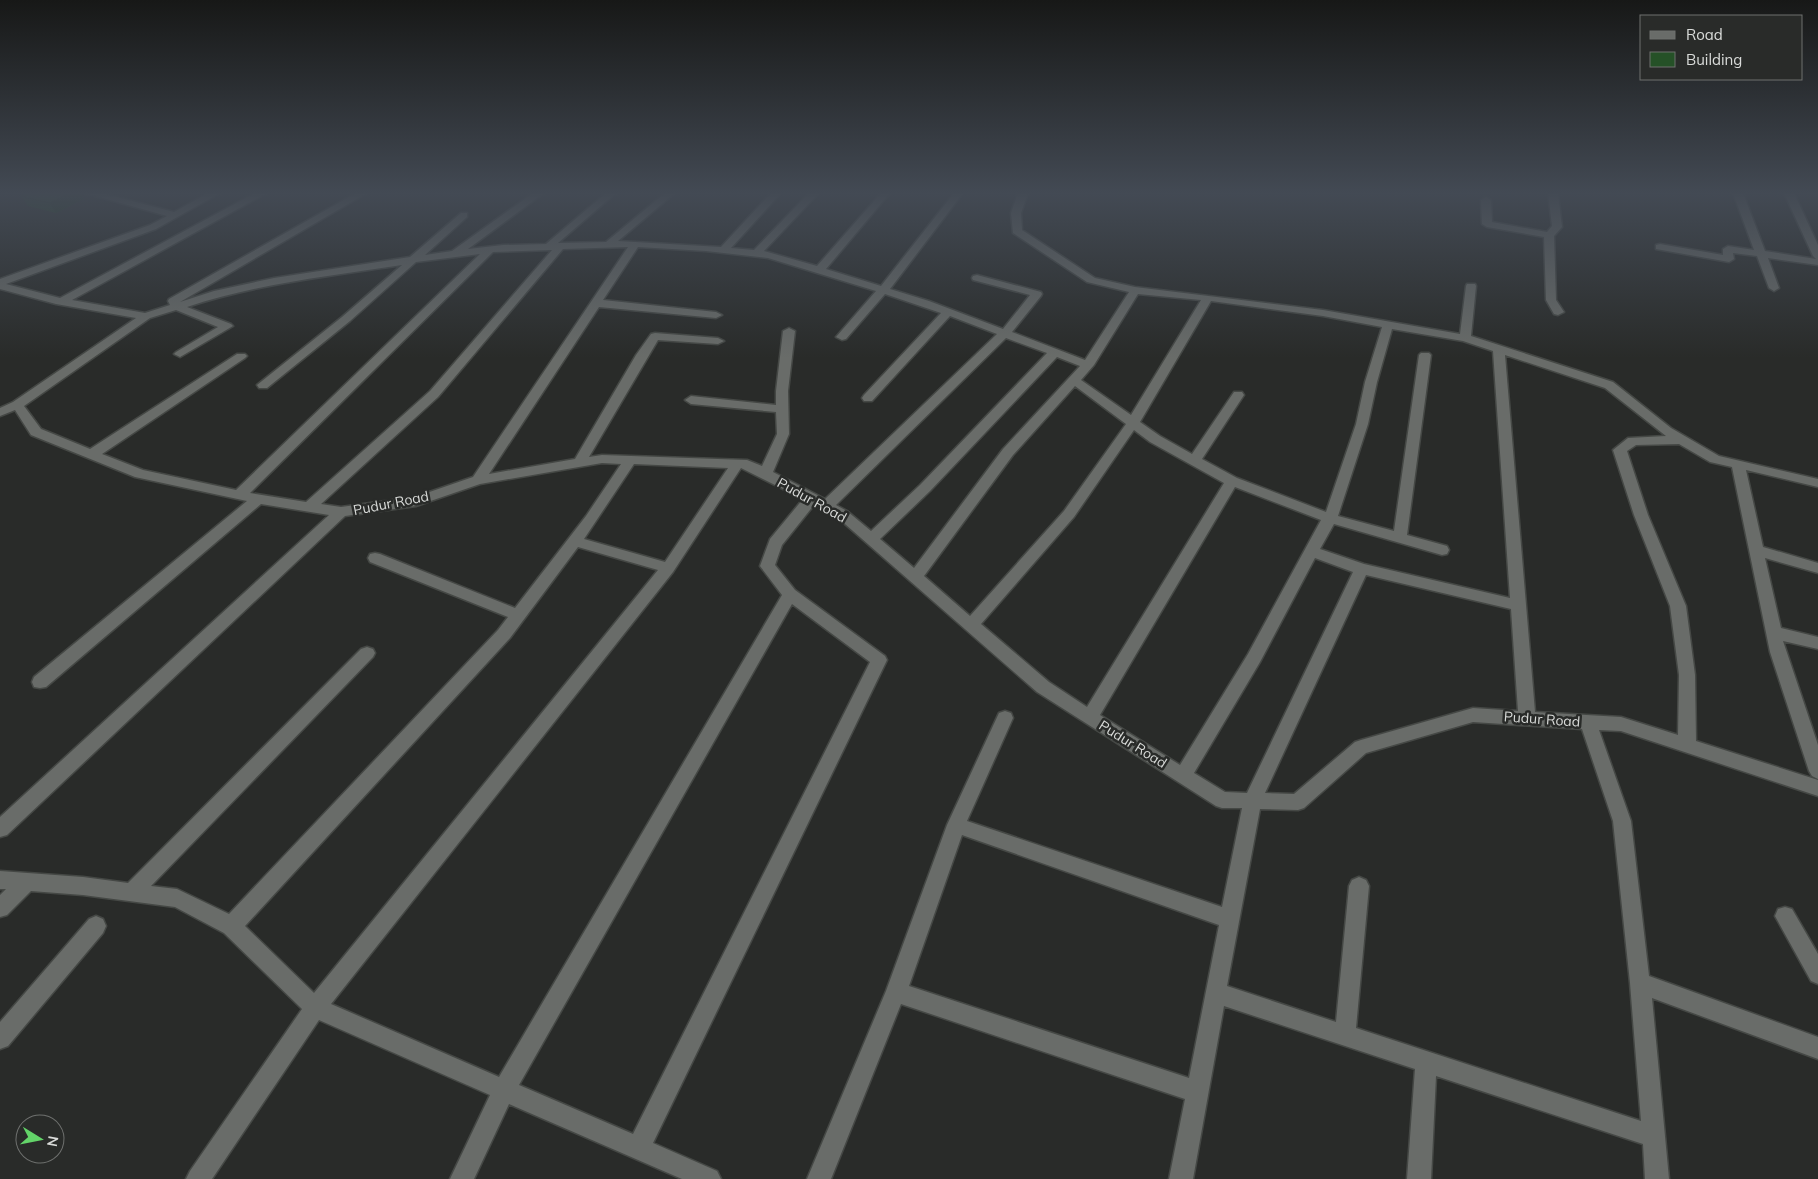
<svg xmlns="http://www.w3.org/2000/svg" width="1818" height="1179" viewBox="0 0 1818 1179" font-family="Mulish,sans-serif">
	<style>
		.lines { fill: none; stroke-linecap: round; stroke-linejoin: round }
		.minor-casing { stroke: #454845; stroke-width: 3 }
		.minor { fill: #696c69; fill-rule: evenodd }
		.wall { fill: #204622 }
		.shaded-wall { fill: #1a391b }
		.building { fill: #255127; stroke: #1a391b }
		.labels { text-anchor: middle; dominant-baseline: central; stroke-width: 5; stroke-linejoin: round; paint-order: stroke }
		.street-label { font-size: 14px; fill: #d9dbd9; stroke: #292b29 }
	</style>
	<rect width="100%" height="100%" fill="#292b29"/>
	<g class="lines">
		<defs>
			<path id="minor" d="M85,193H102L174,212L208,193H220L156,229L6,284L60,298L255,193H267L72,300L145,313L170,305L168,301L169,299L356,193H367L180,302L214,291L274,278L410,257L461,213H467V217L425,255L452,251L533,193H544L468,249L503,245L546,244L606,193H616L558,243L606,242L665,193H675L618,241L721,247L771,193H781L731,248L754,250L809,193H819L764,251L817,266L881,193H890L826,269L881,286L954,193H963L890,289L929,301L1003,329L1030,295L973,280L972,278L973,276L977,275L1041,292L1042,294L1041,296L1012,332L1085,360L1129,292L1087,282L1013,233L1011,213L1018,193H1028L1021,213L1022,230L1095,278L1135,287L1323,310L1460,334L1466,286L1467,284H1475L1476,286L1471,336L1613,382L1671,428L1719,456L1818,479V487L1746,470L1763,547L1818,563V573L1765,558L1781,628L1818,637V649L1783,641L1818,745V779L1812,776L1809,771L1770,652L1732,467L1710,462L1679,444L1636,445L1627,451L1648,515L1686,606L1695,675L1696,741L1818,780V796L1621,731L1599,730L1631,821L1649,976L1818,1037V1059L1652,998L1669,1179H1645L1643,1144L1436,1076L1431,1179H1407L1415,1069L1224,1006L1193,1179H1169L1185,1099L901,1004L831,1179H807L886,991L947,825L999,713L1005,711L1011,713L1013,718L967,821L1222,907L1242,808H1222L1216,806L1037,692L837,517L814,505L782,545L775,565L795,590L885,656L887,660L653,1143L717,1171L721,1179H682L509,1104L474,1179H450L490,1095L319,1020L212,1179H186L190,1171L302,1009L224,933L175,907L83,895L31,891L7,915L0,917V895L6,889H0V871L83,877L128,883L361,649L367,647L373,649L375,653L373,657L151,886L177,889L229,914L498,630L508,617L370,562L368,558L370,554L375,553L380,554L515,608L586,516L621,464L602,463L480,484L416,506L345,516L7,835L0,837V817L329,515L261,504L46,687L40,688L34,687L32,682L34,677L247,501L135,477L31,435L15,410L0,416V408L13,402L136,318L56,304L0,289V279L150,225L167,216ZM628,247L473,477L415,497L341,507L321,504L438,397L563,249ZM638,247L706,251L768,258L876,291L836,337L842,340L846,339L885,294L941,313L864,395L862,398L864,401H872L950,316L997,334L825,499L773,472L789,434L788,391L795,331L789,328L783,331L776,391V405L691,396L685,400L691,404L776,412L777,434L762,466L747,460L602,455L589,457L658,340L718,344L724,341L718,338L655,333L651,334L636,355L575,459L489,474L599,307L716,318L722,315L716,312L603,300ZM552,250L430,391L306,502L250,493L493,252ZM480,254L236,490L143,470L102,454L245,358L247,356L245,354H237L90,449L41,429L24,406L150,318L176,310L218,327L176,352L174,354L180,357L233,326L231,324L187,307C256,284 329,276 402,265L342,317L257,385L259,388H267L350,321L416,262ZM1138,294L1201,300L1131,415L1081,380L1094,365ZM1211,301L1323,316L1382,327L1365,382L1356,424L1326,512L1237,478L1202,459L1244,395L1242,392H1234L1192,454L1160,436L1140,422ZM1392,329L1463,341L1493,351L1510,598L1364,564L1320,549L1334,524L1442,555L1447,554L1449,550L1447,546L1407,535L1431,355L1429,353H1421L1419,355L1394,531L1338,516L1368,424L1377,382ZM1006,338L1047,353L920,485L871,531L847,511L836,505ZM1505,355L1605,388L1666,436L1628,438L1613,450L1634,515L1670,606L1679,675L1678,735L1621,717L1535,712ZM1057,357L1080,366L1003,449L914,568L880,539L930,491ZM1075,386L1126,424L1064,511L970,616L924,576L1013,455ZM1134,430L1150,442L1224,483L1087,707L1049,682L981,624L1074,517ZM634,464L728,468L665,562L584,539ZM741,468L803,499L770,539L760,566L782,595L499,1077L331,1004L673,572ZM1235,487L1321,520L1248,654L1180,765L1100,715ZM578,547L658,570L314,993L245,926L510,638ZM1315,558L1353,572L1247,793L1225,792L1194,773L1260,662ZM1366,575L1511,609L1518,711L1473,708L1361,740L1355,742L1294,794L1265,793ZM792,604L870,662L633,1134L519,1085ZM1473,722L1582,729L1613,821L1630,983L1641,1121L1356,1028L1369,886L1366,880L1359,877L1352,880L1349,886L1336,1022L1227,986L1260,809L1298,810L1304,808L1366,753ZM962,835L1219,925L1189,1078L909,986Z
				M1548,193H1558L1562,227L1554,236L1556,300L1564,312L1558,315L1554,314L1546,300L1544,237L1487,227L1482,224L1481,200L1486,197L1491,200L1492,222L1547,232L1552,226Z
				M1733,193H1743L1765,251L1816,259L1813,256L1784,193H1794L1818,245V265L1768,258L1779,288L1774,291L1769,288L1757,256L1733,253L1734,259L1729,262L1656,249V245L1660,244L1723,255V249L1728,246L1754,250Z
				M1785,907L1792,909L1818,954V984L1811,981L1775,916L1778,909Z
				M96,916L103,919L106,926L103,933L8,1046L0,1049V1022L89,919Z"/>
		</defs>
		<use href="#minor" class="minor-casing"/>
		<use href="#minor" class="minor"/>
	</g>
	<path class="wall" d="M26,193H81L84,199L56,213L28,206L21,196Z"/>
	<path class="shaded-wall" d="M69,193H81L84,199L56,213L50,203Z"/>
	<path class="building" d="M26,193H69L50,203L21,196Z"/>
	<linearGradient id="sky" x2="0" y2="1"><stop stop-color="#171817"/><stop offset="0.54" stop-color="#434a54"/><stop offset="1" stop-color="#434a54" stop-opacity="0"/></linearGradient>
	<rect width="1818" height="358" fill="url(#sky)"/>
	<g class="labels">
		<g class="street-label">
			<text transform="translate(812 500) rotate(29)">Pudur Road</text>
			<text transform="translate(391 503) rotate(-11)">Pudur Road</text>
			<text transform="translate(1542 719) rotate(4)">Pudur Road</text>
			<text transform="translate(1133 744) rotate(32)">Pudur Road</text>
		</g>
	</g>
	<rect x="1640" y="15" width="162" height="65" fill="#292b29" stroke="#6f716f"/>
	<rect x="1650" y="31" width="25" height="8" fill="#696c69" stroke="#6f716f"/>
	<text x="1686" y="40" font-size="15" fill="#d9dbd9">Road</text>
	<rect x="1650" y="52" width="25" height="15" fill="#255127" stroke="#6f716f"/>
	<text x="1686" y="65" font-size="15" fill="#d9dbd9">Building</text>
	<g transform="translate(40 1139) rotate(100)"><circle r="24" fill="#292b29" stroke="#6f716f"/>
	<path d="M0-4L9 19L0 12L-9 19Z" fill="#63d469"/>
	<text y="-8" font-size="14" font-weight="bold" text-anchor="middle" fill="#d9dbd9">N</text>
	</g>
</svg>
